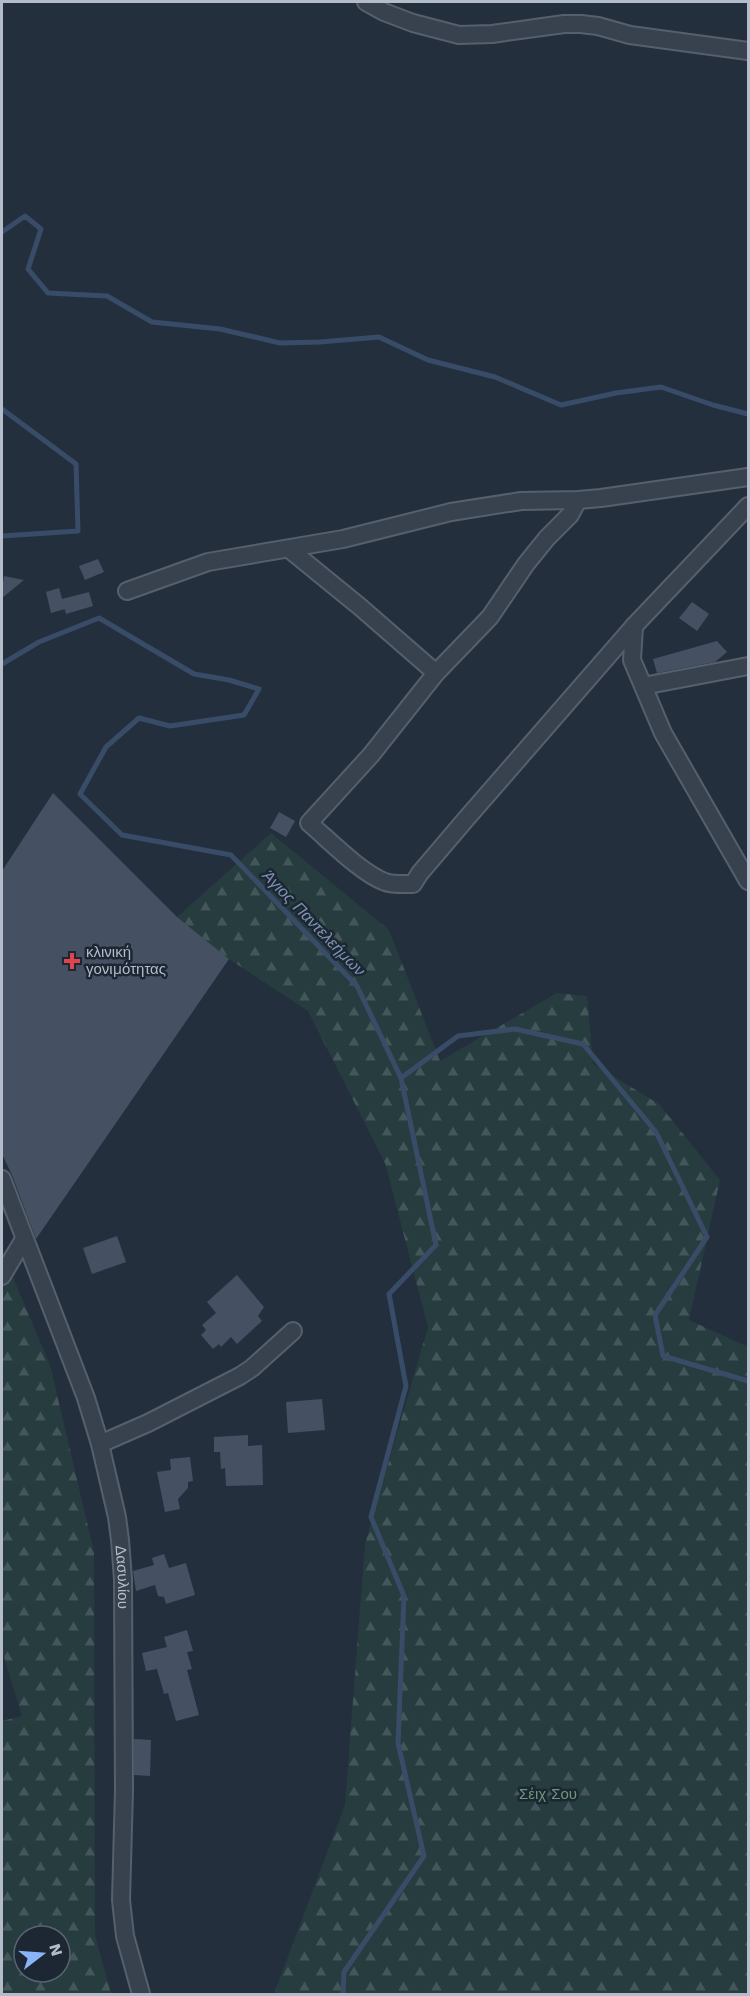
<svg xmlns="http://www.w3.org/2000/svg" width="750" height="1996" viewBox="0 0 750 1996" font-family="'Work Sans',sans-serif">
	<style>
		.forest { fill: url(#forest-firs); fill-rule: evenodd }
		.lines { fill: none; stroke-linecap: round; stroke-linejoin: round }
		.stream { stroke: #394c67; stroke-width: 5 }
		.building { fill: #455162 }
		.minor-casing { stroke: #565f6c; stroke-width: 20 }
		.minor { stroke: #38414e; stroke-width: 16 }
		.health-dot { fill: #e0444e; stroke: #1d2633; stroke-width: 2 }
		.labels { text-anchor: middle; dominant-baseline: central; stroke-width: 5; stroke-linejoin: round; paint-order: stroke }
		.poi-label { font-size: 15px; fill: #b4bcc9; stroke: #1d2633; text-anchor: start }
		.street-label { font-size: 15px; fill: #b4bcc9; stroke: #1d2633 }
		.park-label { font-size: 15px; fill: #6b9a76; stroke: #1d2633 }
		.water-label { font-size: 16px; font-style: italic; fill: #7c92b1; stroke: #1d2633 }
	</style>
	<defs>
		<pattern id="forest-firs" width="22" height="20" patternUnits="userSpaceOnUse" patternTransform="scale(1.5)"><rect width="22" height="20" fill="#263c3f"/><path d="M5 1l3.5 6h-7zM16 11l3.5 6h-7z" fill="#435659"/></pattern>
	</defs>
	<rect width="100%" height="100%" fill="#242f3e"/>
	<path class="forest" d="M271,833L389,930L440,1061L557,993L587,996L593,1064L659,1104L720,1180L689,1320L748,1347V1994H274L345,1805L365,1544L428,1327L385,1163L308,1011L229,959L177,917Z
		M11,1273L50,1365L94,1552L95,1935L111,1994H2V1721L22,1716L4,1657L2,1653V1288ZM24,1936H60V1972H24Z"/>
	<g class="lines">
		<path class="stream" d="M2,232L25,216L41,229L28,269L48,293L107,296L152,322L220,329L280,343L320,342L379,337L428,360L495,377L561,405L616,393L661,387L713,405L748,414
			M2,409L76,464L78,531L2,536
			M2,664L39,642L99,618L194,674L229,680L259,689L244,715L170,726L139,718L106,747L80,794L122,835L231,855L357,986L401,1078L458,1036L515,1029L583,1044L656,1132L707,1237L655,1315L663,1356L748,1381
			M343,1994L344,1972L424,1856L398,1743L404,1596L371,1517L406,1386L389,1294L436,1245L401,1078"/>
	</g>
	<path class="building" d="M98,559L104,572L85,580L79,566Z
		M4,576L24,580L2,598V589Z
		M59,588L65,609L51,613L46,592Z
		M89,592L93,606L66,614L62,599Z
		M692,602L709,614L697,631L679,618Z
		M717,641L727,652L715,662L657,673L653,659Z
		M53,793L177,917L229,959L36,1239L12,1175L2,1154V871Z
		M279,812L295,821L286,837L270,828Z
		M117,1236L126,1262L92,1274L83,1248Z
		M237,1275L264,1307L258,1316L262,1321L237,1344L231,1337L221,1347L219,1344L213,1349L201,1335L206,1330L202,1325L216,1313L207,1302Z
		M322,1399L325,1430L288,1433L286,1402Z
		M248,1435V1446L262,1445L263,1485L226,1486L225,1468L221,1469L220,1452H214V1437Z
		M190,1457L193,1481L188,1482V1488L178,1499L180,1509L165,1512L157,1472L171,1470L170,1459Z
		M164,1554L169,1568L186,1563L195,1595L166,1604L164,1597L158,1596L155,1585L136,1591L133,1571L154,1565L152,1558Z
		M187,1630L193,1651L187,1652L192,1669L187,1670L199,1715L176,1721L168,1693L164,1694L157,1669L146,1671L142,1653L167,1647L164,1637Z
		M134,1739L151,1740L150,1776L134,1775Z"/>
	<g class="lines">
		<defs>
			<g id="minor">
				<path d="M366,2L384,12L413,23L459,35L492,34L564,24H581L598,26L630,35L748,51"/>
				<path d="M578,500L570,515L547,538L526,564L490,617L436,673L371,755L309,823C329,840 361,873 385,882C394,885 404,884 413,884L420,873L466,819L634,626L748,506"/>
				<path d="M289,549L359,606L436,673"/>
				<path d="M127,591L208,562L343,539L451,512L521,501L578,500L601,498L748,477"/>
				<path d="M634,626L632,660L663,733L748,881"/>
				<path d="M643,686L748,666"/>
				<path id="s1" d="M2,1179L86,1398L100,1444L117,1517L120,1540L123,1579L124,1790L121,1900L125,1936L141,1994"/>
				<path d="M2,1276L24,1239"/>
				<path d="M100,1444L148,1423L240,1376L252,1368L293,1331"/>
			</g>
		</defs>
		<use href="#minor" class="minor-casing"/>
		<use href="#minor" class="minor"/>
	</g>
	<path class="health-dot" d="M69 952h6v6h6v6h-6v6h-6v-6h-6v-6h6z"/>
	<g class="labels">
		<g class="poi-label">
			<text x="86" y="952">κλινική<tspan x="86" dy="17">γονιμότητας</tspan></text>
		</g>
		<g class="street-label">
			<text stroke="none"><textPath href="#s1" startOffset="418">Δασυλίου</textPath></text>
		</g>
		<g class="park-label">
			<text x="548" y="1794">Σέιχ Σου</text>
		</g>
		<g class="water-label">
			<text transform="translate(314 923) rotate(46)">Άγιος Παντελεήμων</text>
		</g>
	</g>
	<rect width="750" height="1996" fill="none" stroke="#b4bcc9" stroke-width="6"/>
	<g transform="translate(42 1954) rotate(73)"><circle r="28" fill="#1d2633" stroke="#59626f" stroke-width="1.5"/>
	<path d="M0-4.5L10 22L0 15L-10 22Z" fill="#8ab4f8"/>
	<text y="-9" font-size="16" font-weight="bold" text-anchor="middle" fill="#b4bcc9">N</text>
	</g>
</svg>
